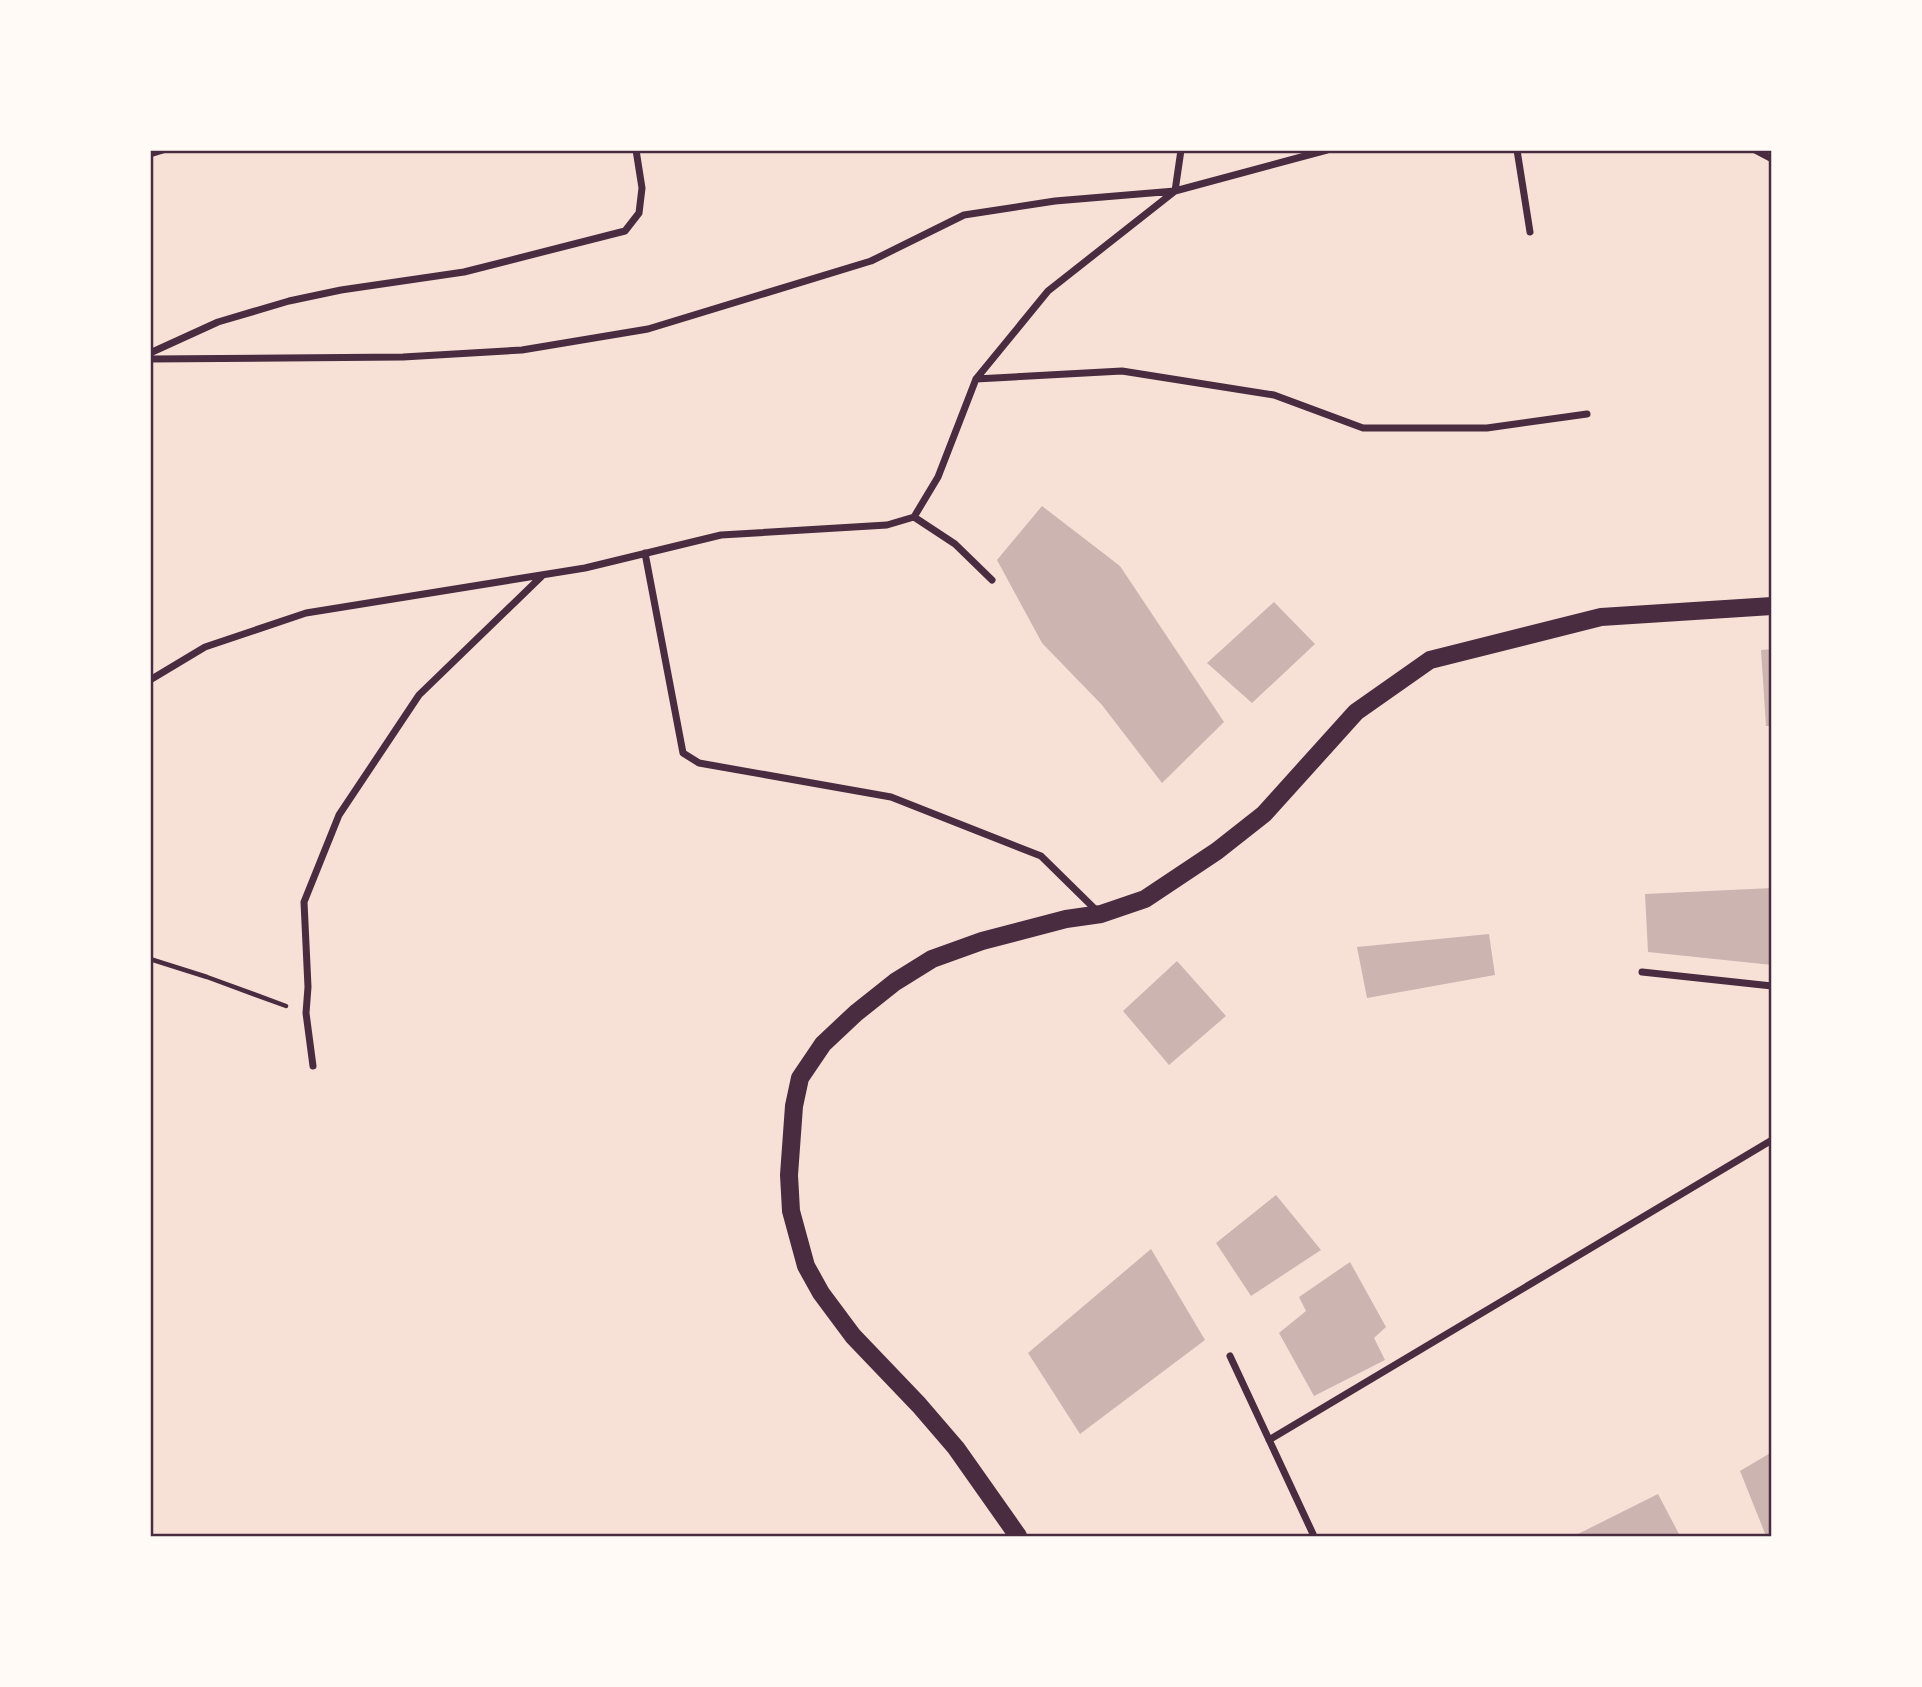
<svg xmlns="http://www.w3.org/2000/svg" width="1922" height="1687" viewBox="0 0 1922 1687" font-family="Helvetica,sans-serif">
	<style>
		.building { fill: #ccb4b1 }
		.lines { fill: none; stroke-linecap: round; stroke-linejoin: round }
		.path { stroke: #4a2c40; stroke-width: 4.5 }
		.minor { stroke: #4a2c40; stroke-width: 7 }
		.primary { stroke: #4a2c40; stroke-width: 18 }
		.neatline { fill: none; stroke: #4a2c40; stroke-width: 2.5 }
	</style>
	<rect width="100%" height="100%" fill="#f7e1d7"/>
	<path class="building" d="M1042,506L1120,566L1224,722L1162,783L1102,705L1042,643L997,560Z
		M1274,602L1315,644L1252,703L1207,663Z
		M1772,649V726H1766L1761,650Z
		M1772,888V965L1648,952L1645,894Z
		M1489,934L1495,975L1367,998L1357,947Z
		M1177,961L1226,1016L1169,1065L1123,1011Z
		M1276,1195L1321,1250L1251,1296L1216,1243Z
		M1151,1249L1205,1340L1080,1434L1028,1353Z
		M1350,1262L1386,1327L1374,1338L1385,1360L1314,1396L1279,1333L1306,1311L1299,1297Z
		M1772,1452V1535L1766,1536L1740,1471Z
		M1658,1494L1680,1536H1574Z"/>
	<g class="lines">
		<path class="path" d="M150,959L207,977L286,1006"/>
		<path class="minor" d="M1517,150L1530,232
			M1755,150L1772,159
			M150,154L163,150
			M1175,191L1181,150
			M150,353L218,322L289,301L341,290L464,272L625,231L639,213L642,188L636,150
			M150,359L403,357L522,350L648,329L871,261L964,215L1055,201L1175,191L1327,150
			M976,379L1122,371L1274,395L1363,428H1487L1587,414
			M914,517L955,544L992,580
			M645,553L683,753L699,763L891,797L1041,856L1099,913
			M150,680L205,647L306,613L585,568L721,535L887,525L914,517L938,477L976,379L1048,291L1175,191
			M1642,972L1772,986
			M313,1066L306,1013L308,987L304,902L339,815L419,695L543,575
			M1230,1356L1313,1534
			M1269,1440L1772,1140"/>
		<path class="primary" d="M1018,1536L956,1448L919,1405L853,1336L821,1293L806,1266L791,1211L789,1175L794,1106L800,1078L823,1044L856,1013L895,982L932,959L982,941L1066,919L1101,914L1145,899L1217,851L1264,814L1356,712L1430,660L1601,617L1772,606"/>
	</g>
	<rect width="1922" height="1687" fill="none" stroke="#fffaf5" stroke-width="304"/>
	<rect x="152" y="152" width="1618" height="1383" class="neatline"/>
</svg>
